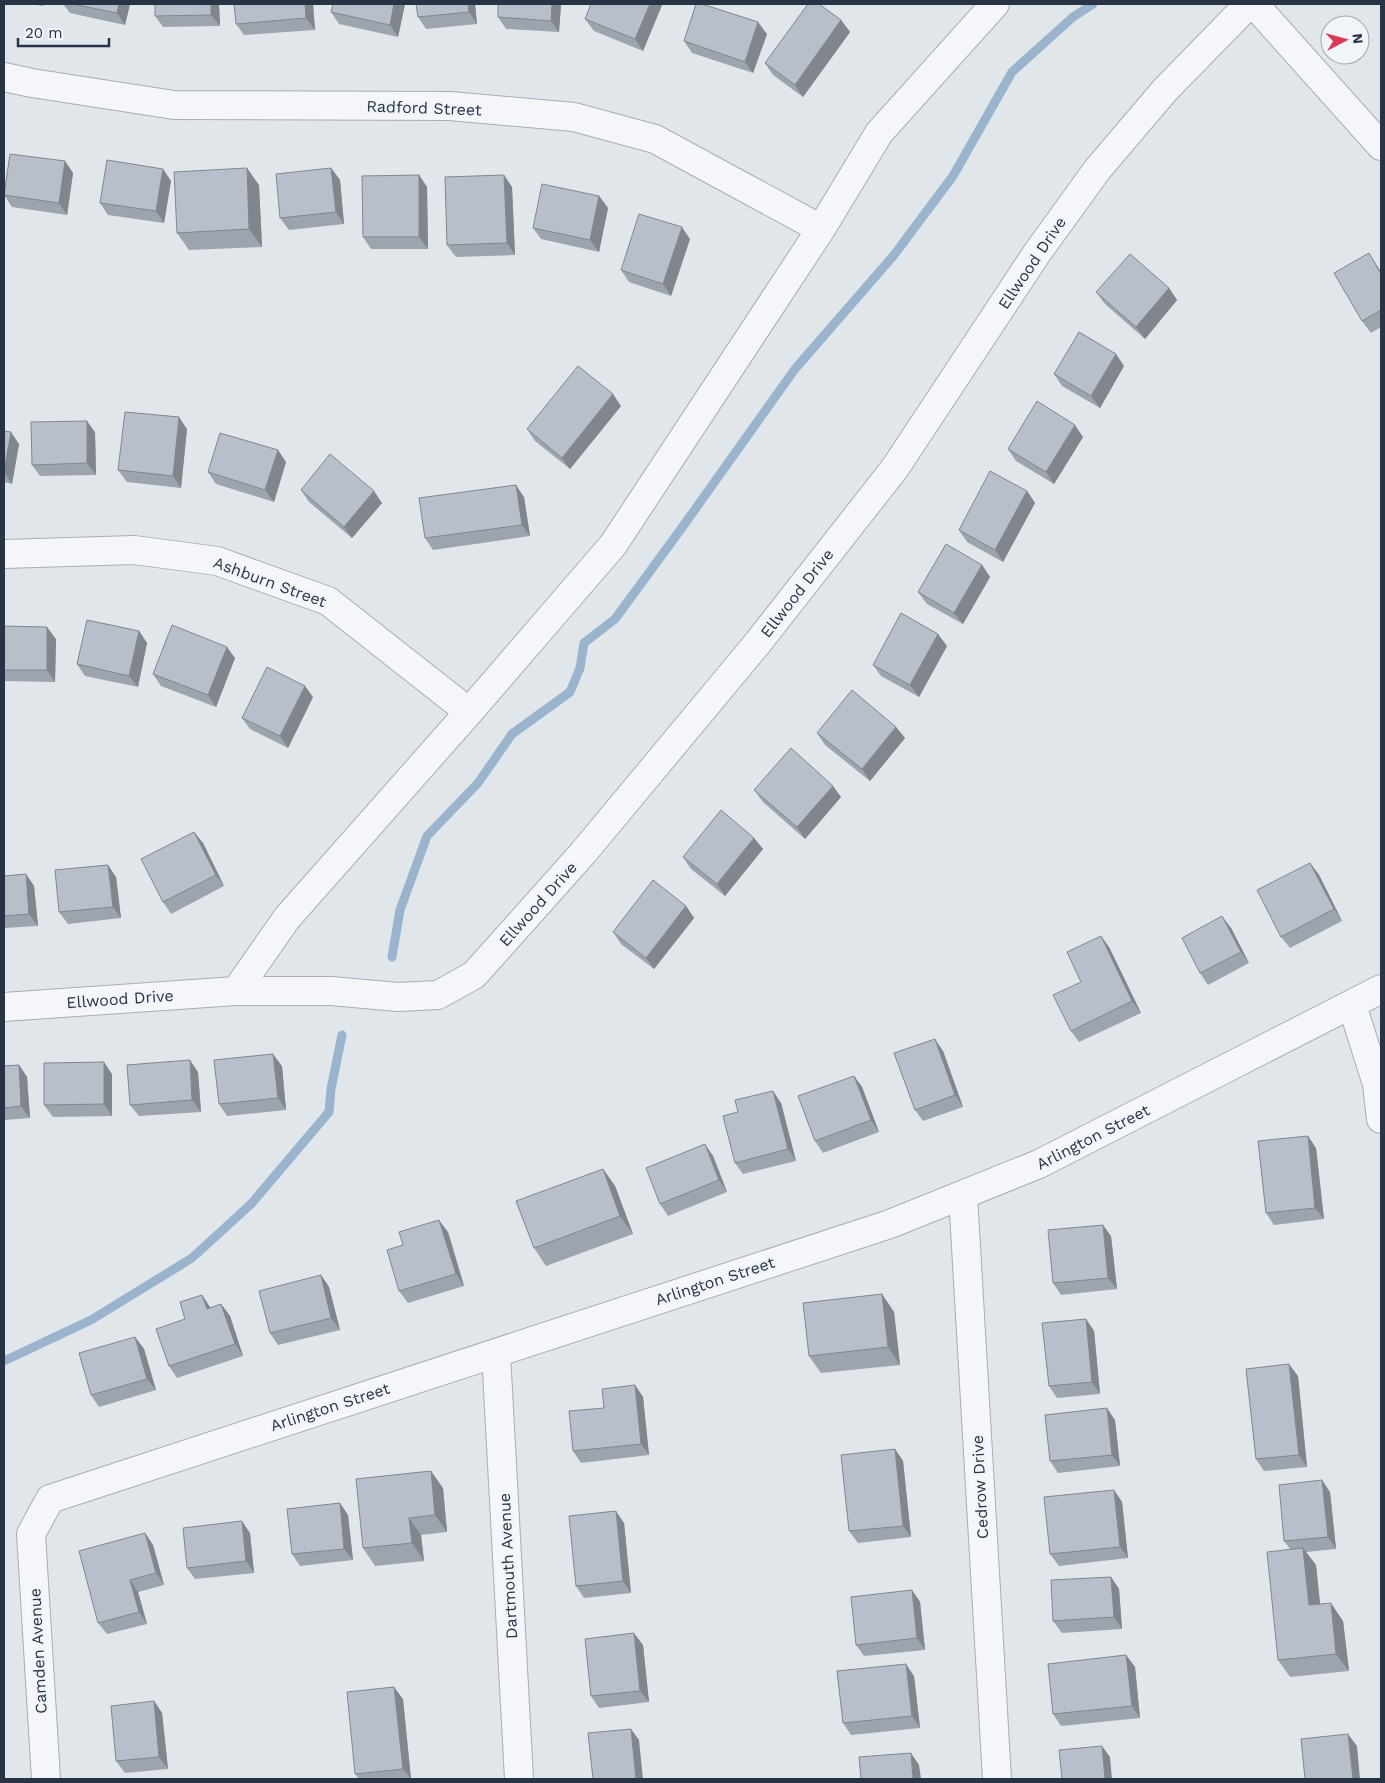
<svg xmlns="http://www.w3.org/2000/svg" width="1385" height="1783" viewBox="0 0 1385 1783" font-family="'Work Sans',sans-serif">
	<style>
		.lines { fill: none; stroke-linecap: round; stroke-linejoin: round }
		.stream { stroke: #9ab4ce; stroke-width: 9 }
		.minor-casing { stroke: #a6adb6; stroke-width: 30 }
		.minor { stroke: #f5f6f9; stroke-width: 28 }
		.wall { fill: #9ea4ae }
		.shaded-wall { fill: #81868d }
		.building { fill: #b8bfca; stroke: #81868d }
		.labels { text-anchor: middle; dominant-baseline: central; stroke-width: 5; stroke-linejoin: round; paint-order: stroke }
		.street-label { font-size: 16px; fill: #283345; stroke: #f1f4f8 }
	</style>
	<rect width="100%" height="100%" fill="#e1e6eb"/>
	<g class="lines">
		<path class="stream" d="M392,957L400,910L427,836L478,783L512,734L570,692L580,668L584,643L615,619L681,529L795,369L894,255L953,176L1012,72L1073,17L1093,4
			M4,1361L91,1320L192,1258L251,1204L329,1112L331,1089L342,1035"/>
		<defs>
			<path id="minor" d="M1254,4L1381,146
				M4,77L32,83L174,105L450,106L574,117L655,139L821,229
				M4,554L134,550L217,561L328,601L469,712
				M236,991H331L398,997L438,995L474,975L583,853L756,645L895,468L1037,253L1097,170L1165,90L1249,4
				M1352,1005L1377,1084L1381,1119
				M4,1007L236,991L287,918L469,712L613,545L821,229L879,133L995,4
				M963,1195L997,1779
				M496,1353L519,1779
				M46,1779L31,1534L50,1499L890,1224L1039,1164L1381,989"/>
		</defs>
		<use href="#minor" class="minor-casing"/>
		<use href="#minor" class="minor"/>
	</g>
	<path class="wall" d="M27,4H44V6Z
		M63,4H130L125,25L70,13Z
		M219,4L220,26L163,27L155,16Z
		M313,4L315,30L244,35L236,24Z
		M333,4H405L398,37L339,24L331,12Z
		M416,4H475L477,24L426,29L418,17Z
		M498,4H561L559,32L506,29L498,17Z
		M662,5L643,51L594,31L585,19Z
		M841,20L850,32L803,97L773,75L765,63Z
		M767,34L753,73L692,53L684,41Z
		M65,161L73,173L67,215L12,207L4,195Z
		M331,168L340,180L344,224L289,230L280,218Z
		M163,169L171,181L164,223L108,215L100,203Z
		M419,175L427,187L428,249H371L363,237Z
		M504,175L512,187L515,255L456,257L447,245Z
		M259,185L262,247L189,250L177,233Z
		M599,196L608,208L599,252L541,239L533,228Z
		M690,239L671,296L629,282L621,270Z
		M1377,265L1381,272V327L1371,333L1362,321Z
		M1169,288L1177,300L1145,339L1105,304L1096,292Z
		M1124,366L1100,408L1062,386L1054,374Z
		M621,406L570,469L535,441L527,429Z
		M187,429L181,488L127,482L118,470Z
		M4,431L19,444L12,484L4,482Z
		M95,432L96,475L40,476L32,465Z
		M1083,437L1054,484L1016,461L1008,449Z
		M286,462L274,502L216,484L208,472Z
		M301,490L382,503L352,538L309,502Z
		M1027,491L1035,503L1003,562L967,542L959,530Z
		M524,497L530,536L433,550L425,538Z
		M982,565L990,577L963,624L927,604L918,592Z
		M4,626L56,639L55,682L4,681Z
		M139,631L147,643L138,687L85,676L77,664Z
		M947,646L919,697L881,676L873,665Z
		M235,658L216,707L161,686L153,674Z
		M313,697L288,748L250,729L242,718Z
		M896,727L905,738L870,781L825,745L817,733Z
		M754,790L841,797L805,839L763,802Z
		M194,832L203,843L224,886L171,914L163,902Z
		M754,838L763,849L725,896L691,869L683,857Z
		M1310,863L1319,875L1342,921L1290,948L1281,937Z
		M26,874L34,886L38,926L4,928V876Z
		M116,877L121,918L68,924L59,912Z
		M686,906L694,918L654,969L621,944L613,932Z
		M1231,928L1249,963L1208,985L1200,973Z
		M1109,947L1141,1013L1079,1042L1071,1031L1081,982Z
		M943,1051L963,1107L923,1121L915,1110Z
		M19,1065L27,1077L30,1118L4,1120V1066Z
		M282,1066L286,1110L227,1116L219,1104Z
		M198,1072L201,1112L139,1116L130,1105Z
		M112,1074V1116L53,1117L44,1105Z
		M854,1076L862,1087L879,1132L823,1153L815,1141Z
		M773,1091L781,1103L796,1161L743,1174L735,1163L738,1112Z
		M1316,1148L1324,1219L1274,1225L1266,1213Z
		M713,1156L727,1192L668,1216L660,1204Z
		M603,1169L615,1186L633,1234L546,1266L534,1248Z
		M448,1232L464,1286L408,1303L399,1291Z
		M1111,1236L1117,1289L1061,1295L1053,1283Z
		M321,1275L329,1287L340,1330L278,1345L270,1333Z
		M882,1294L894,1312L900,1365L821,1373L809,1356Z
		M202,1295L210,1308L221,1304L230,1316L243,1356L177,1378L169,1366L185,1319Z
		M1086,1319L1094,1331L1100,1394L1057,1398L1049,1386Z
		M135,1337L144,1349L156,1390L99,1407L91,1395Z
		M1298,1376L1307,1467L1264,1471L1256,1459Z
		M635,1385L643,1397L649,1455L581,1463L573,1451L604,1408Z
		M1115,1420L1120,1466L1058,1473L1050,1461Z
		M895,1449L903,1461L911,1537L858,1543L849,1531Z
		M443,1488L447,1532L421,1535L424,1561L375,1566L363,1548Z
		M1114,1490L1122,1502L1128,1558L1059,1566L1050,1554Z
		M1330,1492L1336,1549L1306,1552L1316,1565L1320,1604L1343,1621L1349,1671L1290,1677L1278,1660L1290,1549L1284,1541Z
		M348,1515L353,1560L300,1566L292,1554Z
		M624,1523L631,1593L584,1598L576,1586Z
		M145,1533L153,1545L164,1585L138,1592L147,1624L107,1634L98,1623Z
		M250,1533L254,1573L195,1579L187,1568Z
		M1111,1577L1119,1589L1122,1629L1062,1633L1053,1621Z
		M912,1590L920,1602L925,1650L864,1656L856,1645Z
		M643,1645L649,1702L599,1708L591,1696Z
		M1126,1655L1135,1667L1140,1718L1061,1726L1053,1714Z
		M914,1676L920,1728L851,1735L843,1723Z
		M403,1699L411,1779H359L355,1774Z
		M154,1701L162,1713L168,1769L125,1773L116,1761Z"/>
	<path class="shaded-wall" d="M119,4H130L125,25L117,13Z
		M211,4H219L220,26L211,15Z
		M305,4H313L315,30L306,18Z
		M394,4H405L398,37L390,25Z
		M468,4H475L477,24L469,12Z
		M552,4H561L559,32L551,21Z
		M650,4H661L662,5L643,51L635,39Z
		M841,20L850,32L803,97L795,85Z
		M758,22L767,34L753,73L745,62Z
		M65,161L73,173L67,215L59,203Z
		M247,168L259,185L262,247L249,229Z
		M331,168L340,180L344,224L336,212Z
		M163,169L171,181L164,223L156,211Z
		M419,175L427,187L428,249L419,237Z
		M504,175L512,187L515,255L507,243Z
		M599,196L608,208L599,252L590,240Z
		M682,227L690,239L671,296L663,284Z
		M1369,253L1381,272V274Z
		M1169,288L1177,300L1145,339L1136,327Z
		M1116,354L1124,366L1100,408L1091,396Z
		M613,394L621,406L570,469L562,458Z
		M179,417L187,429L181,488L173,476Z
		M87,421L95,432L96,475L87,463Z
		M1075,425L1083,437L1054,484L1046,472Z
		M11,432L19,444L12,484L4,472Z
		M278,450L286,462L274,502L265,490Z
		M516,485L524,497L530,536L522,525Z
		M374,491L382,503L352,538L344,527Z
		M1027,491L1035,503L1003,562L995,550Z
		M982,565L990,577L963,624L954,613Z
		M47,627L56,639L55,682L47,670Z
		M139,631L147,643L138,687L129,676Z
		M938,634L947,646L919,697L910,685Z
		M227,647L235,658L216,707L208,695Z
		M305,686L313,697L288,748L280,736Z
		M896,727L905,738L870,781L862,769Z
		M833,786L841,797L805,839L797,827Z
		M194,832L203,843L224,886L216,875Z
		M754,838L763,849L725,896L717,884Z
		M1310,863L1319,875L1342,921L1334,909Z
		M108,865L116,877L121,918L113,907Z
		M26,874L34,886L38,926L29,914Z
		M686,906L694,918L654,969L646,958Z
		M1222,916L1231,928L1249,963L1241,952Z
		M1101,936L1109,947L1141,1013L1132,1001Z
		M935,1039L943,1051L963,1107L955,1095Z
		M273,1054L282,1066L286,1110L278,1098Z
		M190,1060L198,1072L201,1112L192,1100Z
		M104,1062L112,1074V1116L104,1104Z
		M19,1065L27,1077L30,1118L21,1106Z
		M854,1076L862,1087L879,1132L871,1120Z
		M773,1091L781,1103L796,1161L788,1149Z
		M1308,1136L1316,1148L1324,1219L1315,1208Z
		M705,1144L713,1156L727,1192L719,1180Z
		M603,1169L615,1186L633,1234L620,1216Z
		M439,1220L448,1232L464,1286L456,1274Z
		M1103,1225L1111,1236L1117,1289L1108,1278Z
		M321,1275L329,1287L340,1330L331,1318Z
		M882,1294L894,1312L900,1365L888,1347Z
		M202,1295L210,1307L215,1321L207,1309Z
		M221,1304L230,1316L243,1356L235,1344Z
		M1086,1319L1094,1331L1100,1394L1092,1382Z
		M135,1337L144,1349L156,1390L147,1379Z
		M1289,1364L1298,1376L1307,1467L1299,1455Z
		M635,1385L643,1397L649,1455L641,1444Z
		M1107,1408L1115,1420L1120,1466L1112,1455Z
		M895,1449L903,1461L911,1537L903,1526Z
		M431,1471L443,1488L447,1532L435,1515Z
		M1322,1480L1330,1492L1336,1549L1328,1537Z
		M1114,1490L1122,1502L1128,1558L1120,1547Z
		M340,1503L348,1515L353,1560L344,1549Z
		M616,1511L624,1523L631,1593L623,1581Z
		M409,1518L421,1535L424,1561L412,1543Z
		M242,1521L250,1533L254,1573L246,1561Z
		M145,1533L153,1545L164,1585L156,1573Z
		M1303,1548L1316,1565L1322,1623L1309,1605Z
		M1111,1577L1119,1589L1122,1629L1114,1617Z
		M130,1580L138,1592L147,1624L139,1612Z
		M912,1590L920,1602L925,1650L917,1638Z
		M1331,1603L1343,1621L1349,1671L1336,1654Z
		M634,1633L643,1645L649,1702L640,1691Z
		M1126,1655L1135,1667L1140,1718L1132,1706Z
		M906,1664L914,1676L920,1728L912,1716Z
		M394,1687L403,1699L411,1779L403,1769Z
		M154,1701L162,1713L168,1769L159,1757Z
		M631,1729L639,1740L643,1779H636Z
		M1348,1734L1357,1746L1360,1779H1353Z
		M1102,1746L1110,1757L1112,1779H1105Z
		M911,1753L919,1765L921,1779H913Z"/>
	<path class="building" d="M72,4H119L117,13Z
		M155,4H211V15L155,16Z
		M234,4H305L306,18L236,24Z
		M333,4H394L390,25L331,12Z
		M416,4H468L469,12L418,17Z
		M498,4H552L551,21L498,17Z
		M591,4H650L635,39L585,19Z
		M696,4H702L758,22L745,62L684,41Z
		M808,4H819L841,20L795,85L765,63Z
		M10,154L65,161L59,203L4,195Z
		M107,160L163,169L156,211L100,203Z
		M247,168L249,229L177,233L174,172Z
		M331,168L336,212L280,218L276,174Z
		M419,175V237H363L362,176Z
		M504,175L507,243L447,245L445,177Z
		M542,184L599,196L590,240L533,228Z
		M639,214L682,227L663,284L621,270Z
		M1369,253L1381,274V310L1362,321L1334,273Z
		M1130,254L1169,288L1136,327L1096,292Z
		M1079,332L1116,354L1091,396L1054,374Z
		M578,366L613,394L562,458L527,429Z
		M1037,401L1075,425L1046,472L1008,449Z
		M125,412L179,417L173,476L118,470Z
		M87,421V463L32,465L31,422Z
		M4,431L11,432L4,472Z
		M220,433L278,450L265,490L208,472Z
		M330,454L374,491L344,527L301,490Z
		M990,471L1027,491L995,550L959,530Z
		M516,485L522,525L425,538L419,498Z
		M946,544L982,565L954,613L918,592Z
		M901,613L938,634L910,685L873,665Z
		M87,620L139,631L129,676L77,664Z
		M172,625L227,647L208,695L153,674Z
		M4,626L47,627V670H4Z
		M267,667L305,686L280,736L242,718Z
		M852,690L896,727L862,769L817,733Z
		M791,748L833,786L797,827L754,790Z
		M721,810L754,838L717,884L683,857Z
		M194,832L216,875L163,902L141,859Z
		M1310,863L1334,909L1281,937L1257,890Z
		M108,865L113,907L59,912L55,870Z
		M26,874L29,914L4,916V876Z
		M653,880L686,906L646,958L613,932Z
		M1222,916L1241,952L1200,973L1182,938Z
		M1101,936L1132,1001L1071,1031L1053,995L1081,982L1067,952Z
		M935,1039L955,1095L915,1110L894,1053Z
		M273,1054L278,1098L219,1104L214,1060Z
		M190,1060L192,1100L130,1105L127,1065Z
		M104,1062V1104L44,1105V1063Z
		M19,1065L21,1106L4,1108V1066Z
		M854,1076L871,1120L815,1141L798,1096Z
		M773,1091L788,1149L735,1163L723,1116L738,1112L735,1100Z
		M1308,1136L1315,1208L1266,1213L1258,1141Z
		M705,1144L719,1180L660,1204L646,1168Z
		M603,1169L620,1216L534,1248L516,1201Z
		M439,1220L456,1274L399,1291L387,1250L403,1245L399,1232Z
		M1103,1225L1108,1278L1053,1283L1048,1230Z
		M321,1275L331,1318L270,1333L259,1291Z
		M882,1294L888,1347L809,1356L803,1303Z
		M202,1295L207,1309L221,1304L235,1344L169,1366L156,1329L185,1319L180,1302Z
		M1086,1319L1092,1382L1049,1386L1042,1323Z
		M135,1337L147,1379L91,1395L79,1353Z
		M1289,1364L1299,1455L1256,1459L1246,1369Z
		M635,1385L641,1444L573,1451L569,1411L604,1408L602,1389Z
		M1107,1408L1112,1455L1050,1461L1045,1415Z
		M895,1449L903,1526L849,1531L841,1455Z
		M431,1471L435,1515L409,1518L412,1543L363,1548L356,1479Z
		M1322,1480L1328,1537L1284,1541L1279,1485Z
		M1114,1490L1120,1547L1050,1554L1044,1497Z
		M340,1503L344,1549L292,1554L287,1509Z
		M616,1511L623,1581L576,1586L569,1516Z
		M242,1521L246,1561L187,1568L183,1528Z
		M145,1533L156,1573L130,1580L139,1612L98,1623L79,1551Z
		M1303,1548L1309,1605L1331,1603L1336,1654L1278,1660L1267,1552Z
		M1111,1577L1114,1617L1053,1621L1051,1580Z
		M912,1590L917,1638L856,1645L851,1597Z
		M634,1633L640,1691L591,1696L585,1639Z
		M1126,1655L1132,1706L1053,1714L1048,1664Z
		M906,1664L912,1716L843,1723L837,1671Z
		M394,1687L403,1769L355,1774L347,1692Z
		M154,1701L159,1757L116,1761L111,1706Z
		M631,1729L636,1779H593L588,1733Z
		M1348,1734L1353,1779H1305L1301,1739Z
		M1102,1746L1105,1779H1062L1059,1750Z
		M911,1753L913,1779H861L859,1757Z"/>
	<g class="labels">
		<g class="street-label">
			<text transform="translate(424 108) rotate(2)">Radford Street</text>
			<text transform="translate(1032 263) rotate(-56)">Ellwood Drive</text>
			<text transform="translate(270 582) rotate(20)">Ashburn Street</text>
			<text transform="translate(797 593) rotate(-52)">Ellwood Drive</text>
			<text transform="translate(538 904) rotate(-48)">Ellwood Drive</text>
			<text transform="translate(120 999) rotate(-4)">Ellwood Drive</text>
			<text transform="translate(1093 1137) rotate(-27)">Arlington Street</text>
			<text transform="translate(715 1281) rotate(-18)">Arlington Street</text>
			<text transform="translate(330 1407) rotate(-18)">Arlington Street</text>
			<text transform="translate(980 1487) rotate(-93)">Cedrow Drive</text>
			<text transform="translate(508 1566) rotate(-93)">Dartmouth Avenue</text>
			<text transform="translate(38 1651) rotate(-93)">Camden Avenue</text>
		</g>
	</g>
	<rect width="1385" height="1783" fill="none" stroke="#283345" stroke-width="10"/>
	<g transform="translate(1345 40) rotate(84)"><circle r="24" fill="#f1f4f8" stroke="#a1a7b0"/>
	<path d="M0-4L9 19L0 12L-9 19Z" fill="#da3c57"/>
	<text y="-8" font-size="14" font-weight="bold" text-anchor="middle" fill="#283345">N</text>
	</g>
	<path d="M18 38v8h91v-8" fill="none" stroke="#283345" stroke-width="2.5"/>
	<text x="25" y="38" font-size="15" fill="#283345" stroke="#f1f4f8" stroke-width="4" paint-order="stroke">20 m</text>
</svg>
